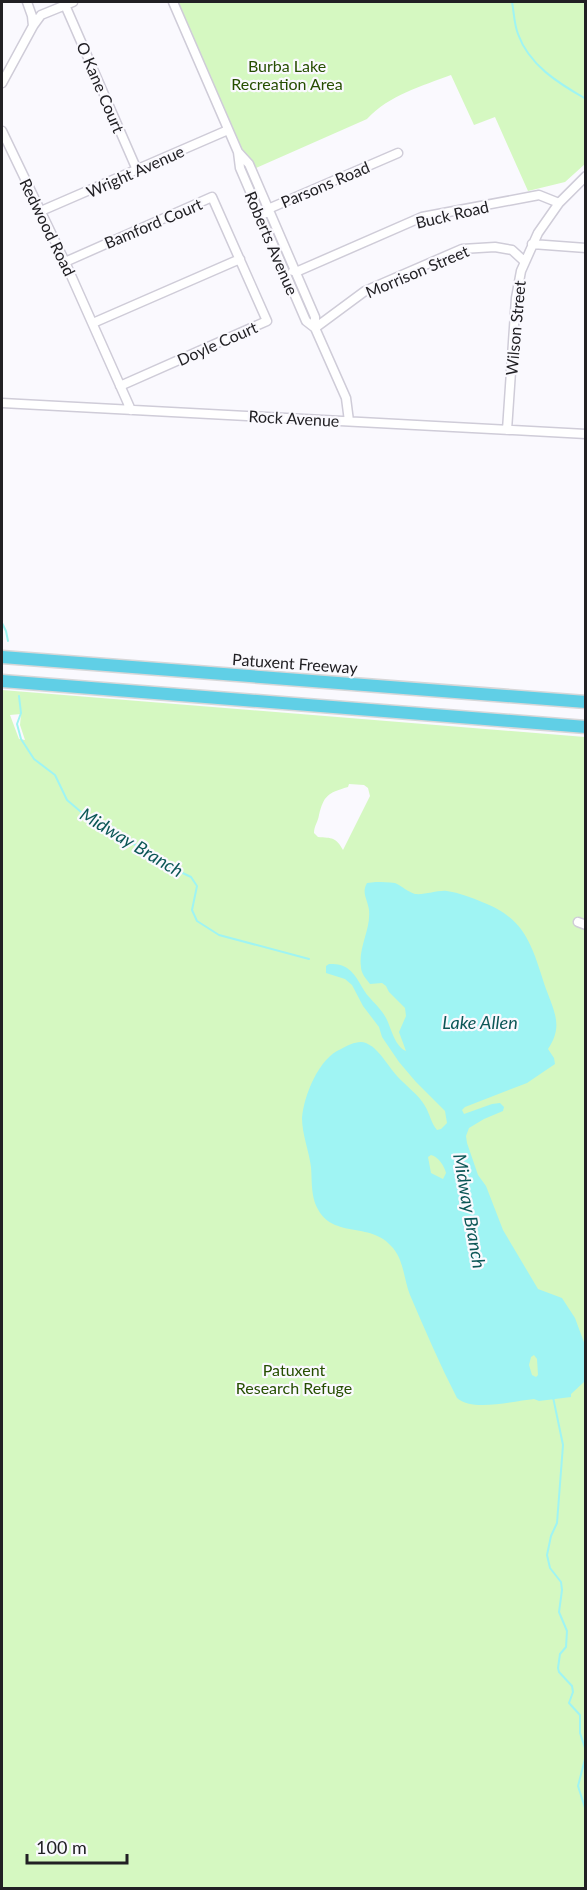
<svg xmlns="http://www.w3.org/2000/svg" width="587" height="1890" viewBox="0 0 587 1890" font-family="Lato,sans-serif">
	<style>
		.green { fill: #d5f8c1; fill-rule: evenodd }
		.water { fill: #9ff4f3; fill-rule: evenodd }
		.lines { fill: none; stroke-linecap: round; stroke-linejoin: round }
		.stream { stroke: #9ff4f3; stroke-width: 2 }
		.minor-casing { stroke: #cfccd8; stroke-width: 11 }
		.highway-casing { stroke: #d7d7d8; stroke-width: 15 }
		.minor { stroke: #fff; stroke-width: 8 }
		.highway { stroke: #60cfe6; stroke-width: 12 }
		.labels { text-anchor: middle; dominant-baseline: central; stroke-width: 4.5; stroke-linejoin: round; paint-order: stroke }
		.park-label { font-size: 16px; fill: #264e00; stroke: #faf9fe }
		.street-label { font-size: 16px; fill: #212024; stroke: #faf9fe }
		.water-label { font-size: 18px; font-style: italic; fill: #0c5757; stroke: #faf9fe }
	</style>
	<rect width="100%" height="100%" fill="#faf9fe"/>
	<path class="green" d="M176,2H585V164L565,182L528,191L495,117L474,125L451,75C422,86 389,95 367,119L256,168L237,142Z
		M2,690L585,737V1888H2ZM21,714L20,725L25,740L19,739L10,715ZM349,784L364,785L368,788L370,796L343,850C336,837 332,838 318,837L314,833C314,826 318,822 319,815C324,796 327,793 348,787Z"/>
	<path class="water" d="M376,882C382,882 389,882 395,883C402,886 408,892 415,894C426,895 437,890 447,891C459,893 471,897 482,902C527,919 532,947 546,989C555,1013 563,1027 548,1049L554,1058L555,1064L527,1083L465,1107L462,1110L464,1114L492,1104L500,1103L504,1107L503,1111L484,1119L469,1128L466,1136L467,1143L478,1175L486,1186L503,1230L538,1289L562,1298L575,1318L585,1345L584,1382L571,1394V1397L539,1401L534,1399C514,1401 472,1412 457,1398C440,1365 425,1330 410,1295C404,1280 404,1261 393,1248C370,1219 330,1242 315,1203C311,1191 312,1179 311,1167C309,1151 302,1134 302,1118C304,1095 319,1058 341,1049C349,1045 358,1040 366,1043C368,1044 372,1046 374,1048C383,1056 389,1067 397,1076C406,1086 419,1095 425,1106C430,1114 431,1123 437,1130L441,1129L447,1123L445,1111L416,1082L399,1062L382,1037L379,1027L363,1006L352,985L345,979L326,973V966L329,964C335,964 341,964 347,968C358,975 361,989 370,998C376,1005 383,1011 387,1020C392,1031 395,1046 406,1051L399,1032L406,1016L405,1008L389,992L386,986L382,983L370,984C366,979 361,973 361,967C358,947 371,930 369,910C368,900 361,893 367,883ZM431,1155C439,1157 444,1166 446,1173L443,1179L431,1173L428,1157ZM534,1355L537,1359L538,1375L536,1377L532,1375L529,1365L531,1357Z"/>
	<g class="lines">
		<path class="stream" d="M512,2C514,12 514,24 518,34C529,65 558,83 586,99
			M2,623L6,631L8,641
			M19,696L21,713L17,724L21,739L34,759L55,775L67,800L87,817L109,824L124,839L149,852L170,867L191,877L197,886L192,910L197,921L219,935L309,959
			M553,1397L563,1445L557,1523L551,1536L547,1555L550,1568L561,1582L562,1590L559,1612L567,1631L566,1647L560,1654L558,1668L559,1672L572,1686L573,1692L569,1703L580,1715V1733L586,1751
			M586,1755L578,1786L586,1811"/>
		<defs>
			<path id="minor" d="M27,2L32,16L33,26
				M173,2L238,152L240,168L306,321L315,328
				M65,5L137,170
				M2,83L33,26L41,15L73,2
				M2,131L65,262L131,410
				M238,152L249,164L315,317V328L346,398L349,421
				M41,211L228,130
				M267,213L268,209L398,153
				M532,244L586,248
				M65,262L212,197L267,321L120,386
				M293,271L296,272L422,217L539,195L559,203
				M93,323L240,259
				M315,328L365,291L462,249L495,247L512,250L524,261
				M2,403L586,434
				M507,430L516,298L521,271L538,233L559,203L586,176
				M578,922L586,925"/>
			<path id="highway" d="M2,657L586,702
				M2,681L586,727"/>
		</defs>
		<use href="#minor" class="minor-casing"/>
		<use href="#highway" class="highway-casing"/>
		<use href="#minor" class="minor"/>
		<use href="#highway" class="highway"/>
	</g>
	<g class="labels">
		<g class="park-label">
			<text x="287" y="65">Burba Lake<tspan x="287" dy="18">Recreation Area</tspan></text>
			<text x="294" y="1369">Patuxent<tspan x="294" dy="18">Research Refuge</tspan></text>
		</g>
		<g class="street-label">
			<text transform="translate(101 87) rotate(67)">O Kane Court</text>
			<text transform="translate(135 171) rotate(-24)">Wright Avenue</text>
			<text transform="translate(325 184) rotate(-23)">Parsons Road</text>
			<text transform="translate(452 214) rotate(-13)">Buck Road</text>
			<text transform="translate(153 223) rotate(-23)">Bamford Court</text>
			<text transform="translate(48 227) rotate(64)">Redwood Road</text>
			<text transform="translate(272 243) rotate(67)">Roberts Avenue</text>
			<text transform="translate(417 271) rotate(-23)">Morrison Street</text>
			<text transform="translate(515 328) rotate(-85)">Wilson Street</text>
			<text transform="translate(217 343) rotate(-24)">Doyle Court</text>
			<text transform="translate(294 418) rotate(3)">Rock Avenue</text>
			<text transform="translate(295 663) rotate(4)">Patuxent Freeway</text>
		</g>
		<g class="water-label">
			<text transform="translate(132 842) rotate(31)">Midway Branch</text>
			<text x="480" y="1022">Lake Allen</text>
			<text transform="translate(470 1211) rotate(80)">Midway Branch</text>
		</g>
	</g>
	<rect width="587" height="1890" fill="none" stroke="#212024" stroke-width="6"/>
	<path d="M27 1854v9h100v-9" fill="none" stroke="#212024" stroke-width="3"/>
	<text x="36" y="1854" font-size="18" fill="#212024" stroke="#faf9fe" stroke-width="4.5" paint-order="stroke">100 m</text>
</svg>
